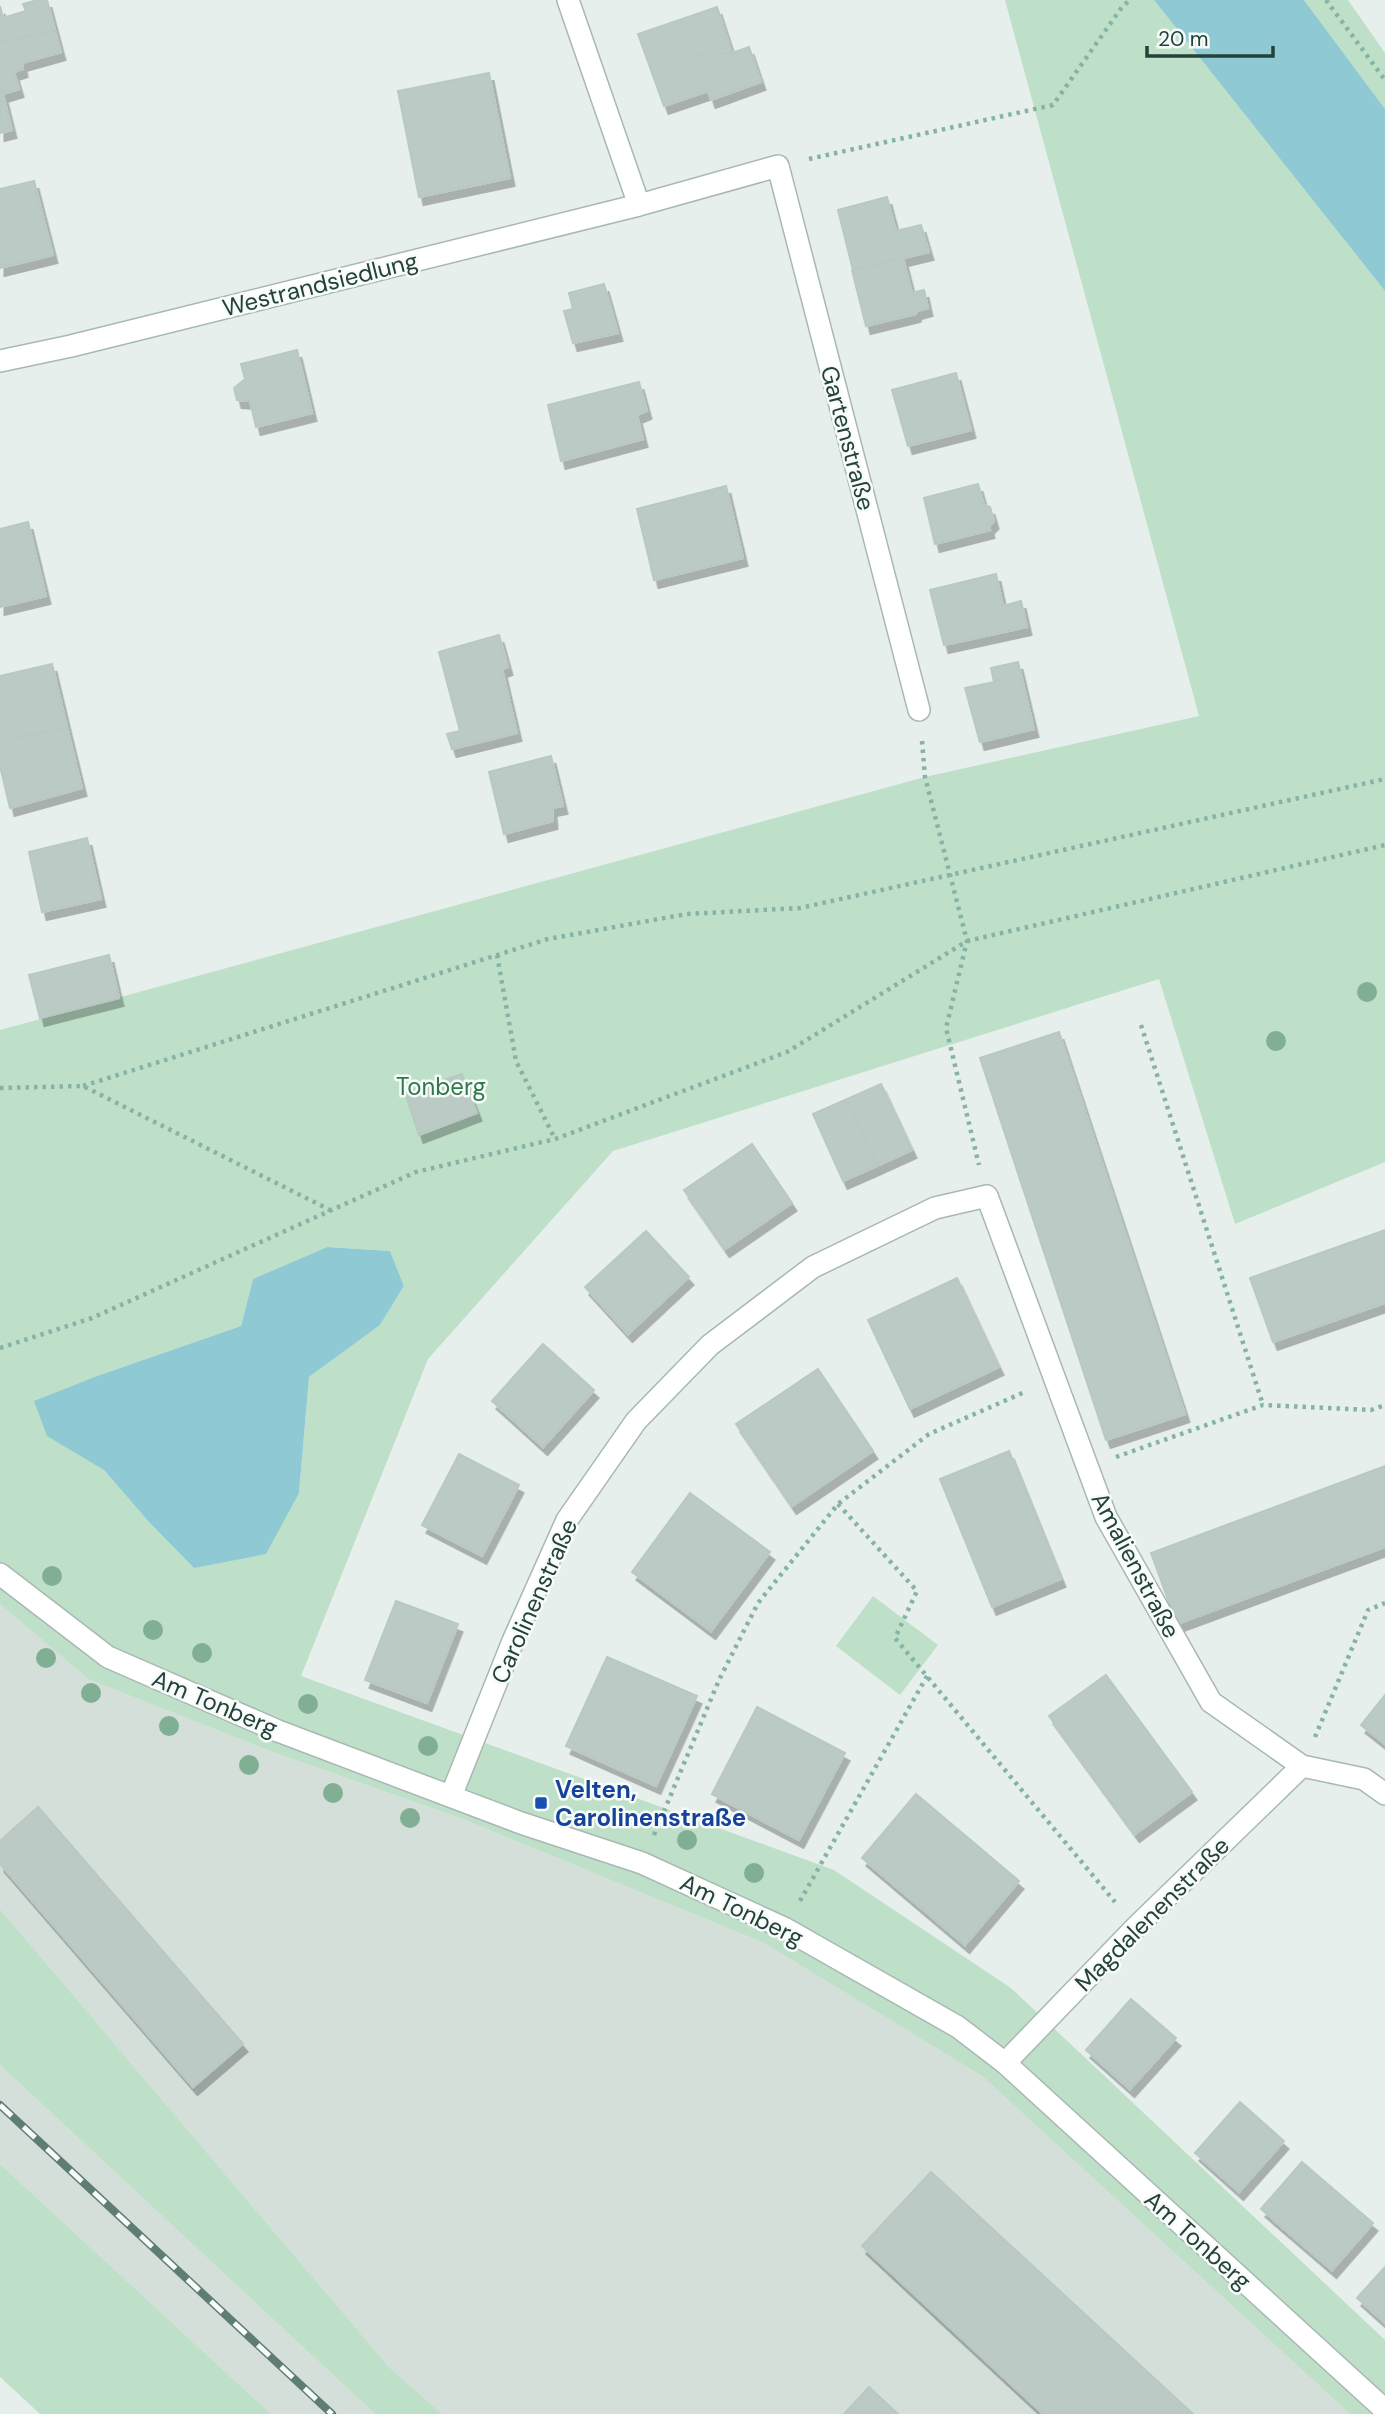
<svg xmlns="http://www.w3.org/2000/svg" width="1385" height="2414" viewBox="0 0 1385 2414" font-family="'DM Sans',sans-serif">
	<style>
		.built { fill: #d4dfda }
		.green { fill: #bfe0c8; fill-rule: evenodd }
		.water { fill: #8ec9d4 }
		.building { fill: #bbcac4; stroke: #b8c9c2; stroke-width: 2; filter: url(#shadow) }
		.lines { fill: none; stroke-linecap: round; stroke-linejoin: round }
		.street-casing { stroke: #a8b8b2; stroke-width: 24 }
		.path { stroke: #86b3a5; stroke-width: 4.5; stroke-dasharray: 3.5 5; stroke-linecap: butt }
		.street { stroke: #fff; stroke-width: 21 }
		.rail-casing { stroke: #5f7d75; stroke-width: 8 }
		.rail { stroke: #f7fbf9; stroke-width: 5; stroke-dasharray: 16; stroke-linecap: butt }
		.tree { fill: #80af93 }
		.transit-dot { fill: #1a4fb4; stroke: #f7fbf9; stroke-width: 2.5 }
		.labels { text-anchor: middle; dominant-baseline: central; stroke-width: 5; stroke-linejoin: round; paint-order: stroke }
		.street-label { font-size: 24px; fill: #24423a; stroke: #f7fbf9 }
		.park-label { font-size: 24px; fill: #2d7a4b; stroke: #f7fbf9 }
		.transit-label { font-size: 24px; font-weight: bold; fill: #164399; stroke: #f7fbf9; text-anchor: start }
	</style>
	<defs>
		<filter id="shadow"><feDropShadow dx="4.5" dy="8" stdDeviation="0" flood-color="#0004"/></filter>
	</defs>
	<rect width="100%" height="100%" fill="#e6efeb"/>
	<path class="built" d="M0,1604L88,1679L270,1751L460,1818L764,1943L982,2076L1350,2414H442L389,2367L0,1909Z
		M0,2065L375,2414H271L0,2164Z"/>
	<path class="green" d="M1005,0H1154L1385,291V1162L1235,1224L1159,979L613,1151L428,1359L301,1676L834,1870L1011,1988L1385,2340V2414H1350L982,2076L764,1943L460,1818L270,1751L88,1679L0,1604V1030L925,777L1199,716ZM327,1247L390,1251L404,1286L380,1325L309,1377L299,1493L194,1568L148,1521L104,1470L100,1375L241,1326L253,1279Z
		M1304,0H1348L1385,53V109Z
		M873,1596L938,1645L900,1695L836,1646Z
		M0,1909L389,2367L442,2414H375L0,2065Z
		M0,2164L271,2414H40L0,2377Z"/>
	<path class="water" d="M1154,0H1304L1385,109V291Z
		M327,1247L390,1251L404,1286L380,1325L309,1377L299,1493L266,1554L194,1568L148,1521L104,1470L47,1436L34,1401L100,1375L241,1326L253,1279Z"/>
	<path class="building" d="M38,0H47L55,30L0,43V6L3,18L26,11L23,4Z
		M717,7L732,53L698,54L651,70L638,34Z
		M55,30L61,52L22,63L23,69L14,72L19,89L3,94L12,130L0,133V43Z
		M749,47L761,82L711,100L708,91L664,106L651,70L698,54L732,53Z
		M489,73L510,178L419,197L398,91Z
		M34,181L53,255L0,268V189Z
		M887,197L896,231L921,225L929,252L853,270L838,210Z
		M903,258L912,293L924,290L928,308L917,311L916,314L866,326L852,270Z
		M604,284L618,333L573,343L564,311L573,309L569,293Z
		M297,350L312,413L256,427L250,401L237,400L234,388L245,379L241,364Z
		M956,373L971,430L908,446L892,390Z
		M639,382L647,411L637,415L643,439L561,461L548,405Z
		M978,484L984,505L990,507L994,521L989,526L990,530L935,544L924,498Z
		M726,486L743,558L654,580L637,509Z
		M28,522L46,596L0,607V529Z
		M996,574L1003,606L1021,601L1027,627L944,645L930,590Z
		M499,635L508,667L502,669L517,733L452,749L447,734L460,731L439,652Z
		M1018,662L1034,729L980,742L965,688L994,682L991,668Z
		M52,664L67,727L0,742V676Z
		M67,727L82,788L10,808L0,766V742Z
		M551,756L563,806L552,808L553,821L504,834L489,772Z
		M87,838L101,899L42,912L29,852Z
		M109,955L119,998L40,1018L29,975Z
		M1059,1032L1185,1414L1106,1440L980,1058Z
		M462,1074L477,1113L419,1135L405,1093Z
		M881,1084L912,1150L877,1166L847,1099Z
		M847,1099L877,1166L843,1181L813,1114Z
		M752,1144L792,1203L725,1249L684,1190Z
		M1385,1230V1303L1273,1342L1250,1278Z
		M646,1231L689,1277L628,1334L585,1287Z
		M957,1278L999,1367L910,1409L868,1320Z
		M543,1344L594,1390L543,1447L492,1401Z
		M818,1369L873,1451L792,1506L736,1424Z
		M1009,1451L1061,1579L992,1607L940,1479Z
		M459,1454L519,1485L482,1556L422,1525Z
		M1385,1466V1547L1177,1624L1151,1553Z
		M690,1493L770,1552L711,1631L632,1572Z
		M396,1601L458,1624L427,1703L365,1680Z
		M607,1657L697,1696L656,1786L566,1746Z
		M1106,1675L1192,1792L1135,1834L1049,1716Z
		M1385,1695V1744L1361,1725Z
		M757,1707L845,1753L799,1840L712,1794Z
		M916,1794L1019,1881L965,1945L862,1858Z
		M38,1807L243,2044L193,2087L0,1864V1841Z
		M1131,1999L1176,2038L1130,2089L1086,2050Z
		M1240,2102L1284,2141L1239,2192L1195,2153Z
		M1302,2162L1373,2223L1332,2270L1261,2209Z
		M931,2172L1193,2414H1043L862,2246Z
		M1385,2267V2323L1357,2298Z
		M869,2387L898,2414H844Z"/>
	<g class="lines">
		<defs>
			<path id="street" d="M568,0L639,205
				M0,361L71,346L639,205L778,166L919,710
				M0,1574L108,1657L278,1731L521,1823L642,1863L784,1928L958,2027L1005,2063L1385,2410
				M451,1796L513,1641L567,1520L636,1421L710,1345L813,1267L935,1208L987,1196L1106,1517L1211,1702L1302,1766L1364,1779L1385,1794
				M1005,2063L1136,1927L1302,1766"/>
		</defs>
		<use href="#street" class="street-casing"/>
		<path class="path" d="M1326,0L1385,80
			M809,159L1053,105L1122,7L1130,0
			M922,741L925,777L967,941L946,1028L979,1165
			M497,955L516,1061L555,1139
			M1141,1025L1263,1405
			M83,1086L548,939L687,914L800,908L1385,779
			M0,1088L83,1086L332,1211
			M0,1348L92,1318L416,1172L555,1139L787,1052L967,941L1385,845
			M1116,1457L1263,1405L1371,1410L1385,1405
			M838,1504L917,1591L895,1638L1115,1902
			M1315,1737L1368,1610L1385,1603
			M654,1835L719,1680L758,1603L838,1504L929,1434L1027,1391
			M800,1901L927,1676"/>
		<use href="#street" class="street"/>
		<defs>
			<path id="rail" d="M0,2105L332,2414"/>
		</defs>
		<use href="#rail" class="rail-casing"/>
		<use href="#rail" class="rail"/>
	</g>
	<g class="tree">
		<circle cx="1367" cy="992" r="10"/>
		<circle cx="1276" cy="1041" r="10"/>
		<circle cx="52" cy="1576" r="10"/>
		<circle cx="153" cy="1630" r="10"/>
		<circle cx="202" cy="1653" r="10"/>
		<circle cx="46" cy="1658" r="10"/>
		<circle cx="91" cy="1693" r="10"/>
		<circle cx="308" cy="1704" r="10"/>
		<circle cx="169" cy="1726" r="10"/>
		<circle cx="428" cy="1746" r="10"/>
		<circle cx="249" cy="1765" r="10"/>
		<circle cx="333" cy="1793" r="10"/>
		<circle cx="410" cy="1818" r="10"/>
		<circle cx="687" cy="1840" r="10"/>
		<circle cx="754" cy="1873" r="10"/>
	</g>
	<rect class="transit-dot" x="534" y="1796" width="14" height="14" rx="3.5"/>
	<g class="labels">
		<g class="street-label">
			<text transform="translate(320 284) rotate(-14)">Westrandsiedlung</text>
			<text transform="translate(848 438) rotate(75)">Gartenstraße</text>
			<text transform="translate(1136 1565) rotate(62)">Amalienstraße</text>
			<text transform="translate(534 1601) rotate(-66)">Carolinenstraße</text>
			<text transform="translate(215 1703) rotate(23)">Am Tonberg</text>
			<text transform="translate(742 1910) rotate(26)">Am Tonberg</text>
			<text transform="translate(1152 1914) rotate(-45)">Magdalenenstraße</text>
			<text transform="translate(1198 2240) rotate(42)">Am Tonberg</text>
		</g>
		<g class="park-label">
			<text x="441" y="1086">Tonberg</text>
		</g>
		<g class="transit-label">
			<text x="555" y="1789">Velten,<tspan x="555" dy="28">Carolinenstraße</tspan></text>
		</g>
	</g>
	<path d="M1147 46v10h126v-10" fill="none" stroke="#24423a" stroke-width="3.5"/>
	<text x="1158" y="46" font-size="21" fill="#24423a" stroke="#f7fbf9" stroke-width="5" paint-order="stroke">20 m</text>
</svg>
